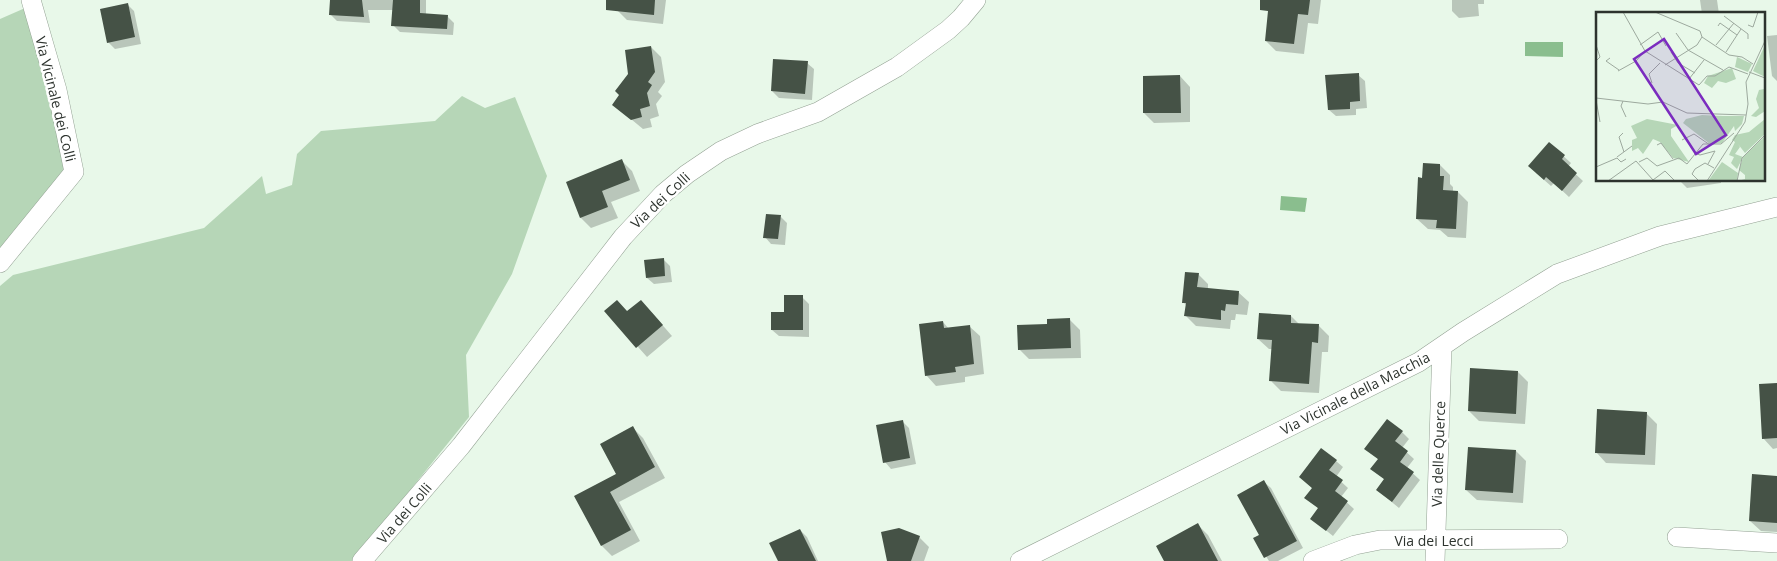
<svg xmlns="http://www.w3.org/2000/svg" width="1777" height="561" viewBox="0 0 1777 561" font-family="'Open Sans',sans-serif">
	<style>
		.green { fill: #b6d6b7 }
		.water { fill: #8abe8e }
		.shadow { fill: #0003 }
		.building { fill: #455246 }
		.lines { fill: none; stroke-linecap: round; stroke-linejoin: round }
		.minor-casing { stroke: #93a193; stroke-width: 20 }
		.minor { stroke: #fff; stroke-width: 19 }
		.labels { text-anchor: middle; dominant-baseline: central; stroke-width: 5; stroke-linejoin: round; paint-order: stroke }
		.street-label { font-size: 14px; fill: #2d332e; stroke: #fff }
		.inset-road { fill: none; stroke: #9da99e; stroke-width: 1 }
		.view { fill: #7b2cbf; fill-opacity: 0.15; stroke: #7b2cbf; stroke-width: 2.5 }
		.inset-edge { fill: none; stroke: #2d332e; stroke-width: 2.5 }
	</style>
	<rect width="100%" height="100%" fill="#e8f8e9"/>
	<path class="green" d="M32,5L70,171L0,257V19Z
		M462,96L485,108L515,97L547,176L512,274L466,355L469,417L353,561H0V286L13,275L204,228L262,176L266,194L292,185L297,154L321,131L435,121Z"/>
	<path class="water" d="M1525,42H1563V57L1525,56Z
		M1281,196L1307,198L1305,212L1280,210Z"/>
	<path class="shadow" d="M331,0H426V15L447,16L454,23L453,35L400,32L393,25L394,10H368L370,23L337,21L330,14Z
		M618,0H666L663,24L627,20L617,10Z
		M1271,0H1321L1318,24L1308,23L1304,54L1276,51L1266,41Z
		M1452,0H1484V4H1478L1479,16L1459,18L1452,11Z
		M1700,0H1717L1719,14H1702Z
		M127,4L134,11L141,44L115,49L108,42Z
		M1777,35V81L1772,76L1767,36Z
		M651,47L661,57L665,82L658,92L662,96L656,104L659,116L650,119L652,127L643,129L614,105Z
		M807,63L814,69L812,100L779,98L772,91Z
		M1358,75L1365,81L1367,108L1356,109V115L1336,116L1329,110Z
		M1180,76L1190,87V122L1154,123L1144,113Z
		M1549,143L1571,163L1568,167L1583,181L1569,197L1554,183L1551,186L1536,173Z
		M622,161L632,171L640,191L611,202L618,218L591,228L581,218L568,182Z
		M1440,165L1450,175V184L1453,187V192H1458L1468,202L1466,238L1448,237L1440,230L1428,229L1417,219L1423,179Z
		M1679,180H1721V183L1687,188Z
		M781,217L787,223L785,245L771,244L765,237Z
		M663,259L670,266L672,282L654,284L647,278Z
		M1198,274L1208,284V289L1238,292L1249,302L1247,315L1236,314L1235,320H1231L1230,329L1196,326L1186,316L1187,306L1183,302Z
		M802,297L809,304V337L779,336L772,330Z
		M606,311L651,312L672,336L647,357Z
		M1291,316L1299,324L1319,326L1329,336L1328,352H1322L1319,393L1281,391L1271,381L1272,349H1269L1258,339Z
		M1070,320L1080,330L1081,358L1029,359L1019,349L1048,325Z
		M943,322L949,329L969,326L980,336L984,374L965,377V382L936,386L926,375Z
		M1518,372L1528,382L1525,424L1479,421L1469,411Z
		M1777,384V448L1773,449L1763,438Z
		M1646,413L1657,424L1655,465L1606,463L1596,452Z
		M902,421L909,428L916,464L891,469L885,462Z
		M633,428L643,438L665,478L619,502L640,541L612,556L602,546L575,497L617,474Z
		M1402,432L1409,439L1402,448L1414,459L1407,468L1420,480L1399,508L1377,490L1385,480L1372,469L1379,460L1373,455Z
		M1516,451L1526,461L1523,503L1477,500L1466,490Z
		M1336,461L1343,467L1336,477L1348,488L1341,497L1354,509L1333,536L1312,519L1319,509L1306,498L1313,489L1300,477Z
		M1777,477V532L1761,531L1750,521Z
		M1264,482L1271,488L1303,548L1278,561H1269L1255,539L1260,536Z
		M1197,524L1208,535L1222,561H1165Z
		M800,530L807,537L818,561H779Z
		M919,537L929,547L924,561H889Z"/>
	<path class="building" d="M330,0H362L364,17L329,15Z
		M393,0H420V13L448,15L447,29L391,26Z
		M606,0H655L654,15L606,10Z
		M1260,0H1310L1308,15L1298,14L1294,44L1265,41L1268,11L1260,10Z
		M128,3L135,37L107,43L100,9Z
		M651,46L655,72L648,82L652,85L647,93L650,106L640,109L642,117L631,120L612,105L619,95L615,91L628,74L625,50Z
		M773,59L808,61L805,94L771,91Z
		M1359,73L1360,101L1350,102V109L1328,110L1325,75Z
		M1180,75L1181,113H1143V76Z
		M1549,142L1565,155L1562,159L1577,173L1562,191L1546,177L1544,180L1528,166Z
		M622,159L630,180L602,191L608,207L580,218L566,182Z
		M1423,163L1440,164V176H1444L1443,190L1458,191L1456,229L1436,228L1437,220L1416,219L1418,177L1422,178Z
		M766,214L781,215L778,239L763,238Z
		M664,258L665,276L646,278L644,260Z
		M1185,272L1199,273L1197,287L1239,291L1238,305L1226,304L1225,311L1221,310V320L1184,316L1186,303H1182Z
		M784,295H803V330H771V312H784Z
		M617,300L627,311L641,300L663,325L636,348L604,311Z
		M1259,313L1291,315V323L1319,324L1318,343L1312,342L1309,384L1269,381L1272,340L1257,339Z
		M1070,318L1071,348L1018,350L1017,325L1047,324V319Z
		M943,321L944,328L970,325L974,364L955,367L956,372L925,376L919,324Z
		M1470,368L1518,371L1516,414L1468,411Z
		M1777,383V438L1762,439L1759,384Z
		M1597,409L1647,412L1645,455L1595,453Z
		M1387,419L1403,431L1395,441L1408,451L1400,462L1414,472L1392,502L1376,490L1384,479L1370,469L1378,459L1364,449Z
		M903,420L910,458L883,463L876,425Z
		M633,426L655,467L610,492L631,530L601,546L574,496L616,474L600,444Z
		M1468,447L1516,450L1513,493L1465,490Z
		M1321,448L1337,460L1329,470L1343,480L1335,491L1348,501L1326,531L1310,519L1318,508L1304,498L1312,488L1299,477Z
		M1752,474L1777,476V523L1749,521Z
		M1264,480L1297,541L1264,558L1253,538L1259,535L1237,495Z
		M1198,523L1218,561H1164L1156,546Z
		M899,528L920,536L911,561H887L881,532Z
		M800,529L816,561H778L769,543Z"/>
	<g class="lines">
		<defs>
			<path id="minor" d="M0,263L74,172L57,90L31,0
				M1677,537L1777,543
				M362,561L461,446L623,237L663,194L687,174L721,151L757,134L818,112L897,67L948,30L961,18L976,0
				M1020,561L1419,362L1463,332L1557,274L1660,236L1777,207
				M1313,561L1355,545L1380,540L1558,539
				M1435,561L1442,347"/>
		</defs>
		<use href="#minor" class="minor-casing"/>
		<use href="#minor" class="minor"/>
	</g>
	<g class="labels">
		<g class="street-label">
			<text transform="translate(56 99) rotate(76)">Via Vicinale dei Colli</text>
			<text transform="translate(660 200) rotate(-43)">Via dei Colli</text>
			<text transform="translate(1355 393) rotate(-27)">Via Vicinale della Macchia</text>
			<text transform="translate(1438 454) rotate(-88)">Via delle Querce</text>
			<text transform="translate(404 513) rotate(-49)">Via dei Colli</text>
			<text x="1434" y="540">Via dei Lecci</text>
		</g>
	</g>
	<g transform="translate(1596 12)">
		<rect width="169" height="169" fill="#e8f8e9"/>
		<path d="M169,33V65L157,59ZM141,45L156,52L152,60L139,55ZM136,56L140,67L130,71L122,69L116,76L108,71L112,64ZM168,77L169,99L160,105L155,104L163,96L160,87L163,78ZM106,103L127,104H148L146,112L139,119L138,114L126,131L114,132L87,111L90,107ZM51,107L82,113L75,117V124L93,150L77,146L64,130L57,127L47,142L42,136L36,139V128L41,126L35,114ZM169,107V122L149,141L142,132L144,135L139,142L147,145L169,124V169H142L149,167V163L143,158L147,145L141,157L135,151L138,145L133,143L139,130L136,128L139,123L153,120ZM126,150L142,161L141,169H112Z" fill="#b6d6b7"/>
		<path class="inset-road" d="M27,0L49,39L103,73L111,64H119L133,55L152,62M59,0L104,19L106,25L133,43L146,45L157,52M128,4L152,22V27M152,13L157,15L162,0M122,14L124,11L141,23M80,21L92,38L127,58M0,33L4,45L0,49M44,33L62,20L70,34M120,33L138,11M75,40L82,51L99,61M130,40L145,17M14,46L10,49L23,58M69,53L101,33L106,25M22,59L40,49L49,39M153,60L169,66M93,67L108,48M56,71L53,62L64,51M0,86L52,92L67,90L91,101L150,103M0,88L4,110M27,89L25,94L30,105M27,121L23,125L28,140M86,128L98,122L114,133M61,133L65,131L77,147M98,141L104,143L119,139L112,152M21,145L36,134M43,150L51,146L61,154L83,146L91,152L107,132H125L138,121M0,155L21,146L25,150L30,147M102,168L96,162L99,157L109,151L118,156M12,169L40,149L57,168L69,159L79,169M111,169L149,110L152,92L150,70L169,29M141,169L146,146L169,123"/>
		<path class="view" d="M68,27L130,123L100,142L38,47Z"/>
		<rect width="169" height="169" class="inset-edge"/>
	</g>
</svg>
